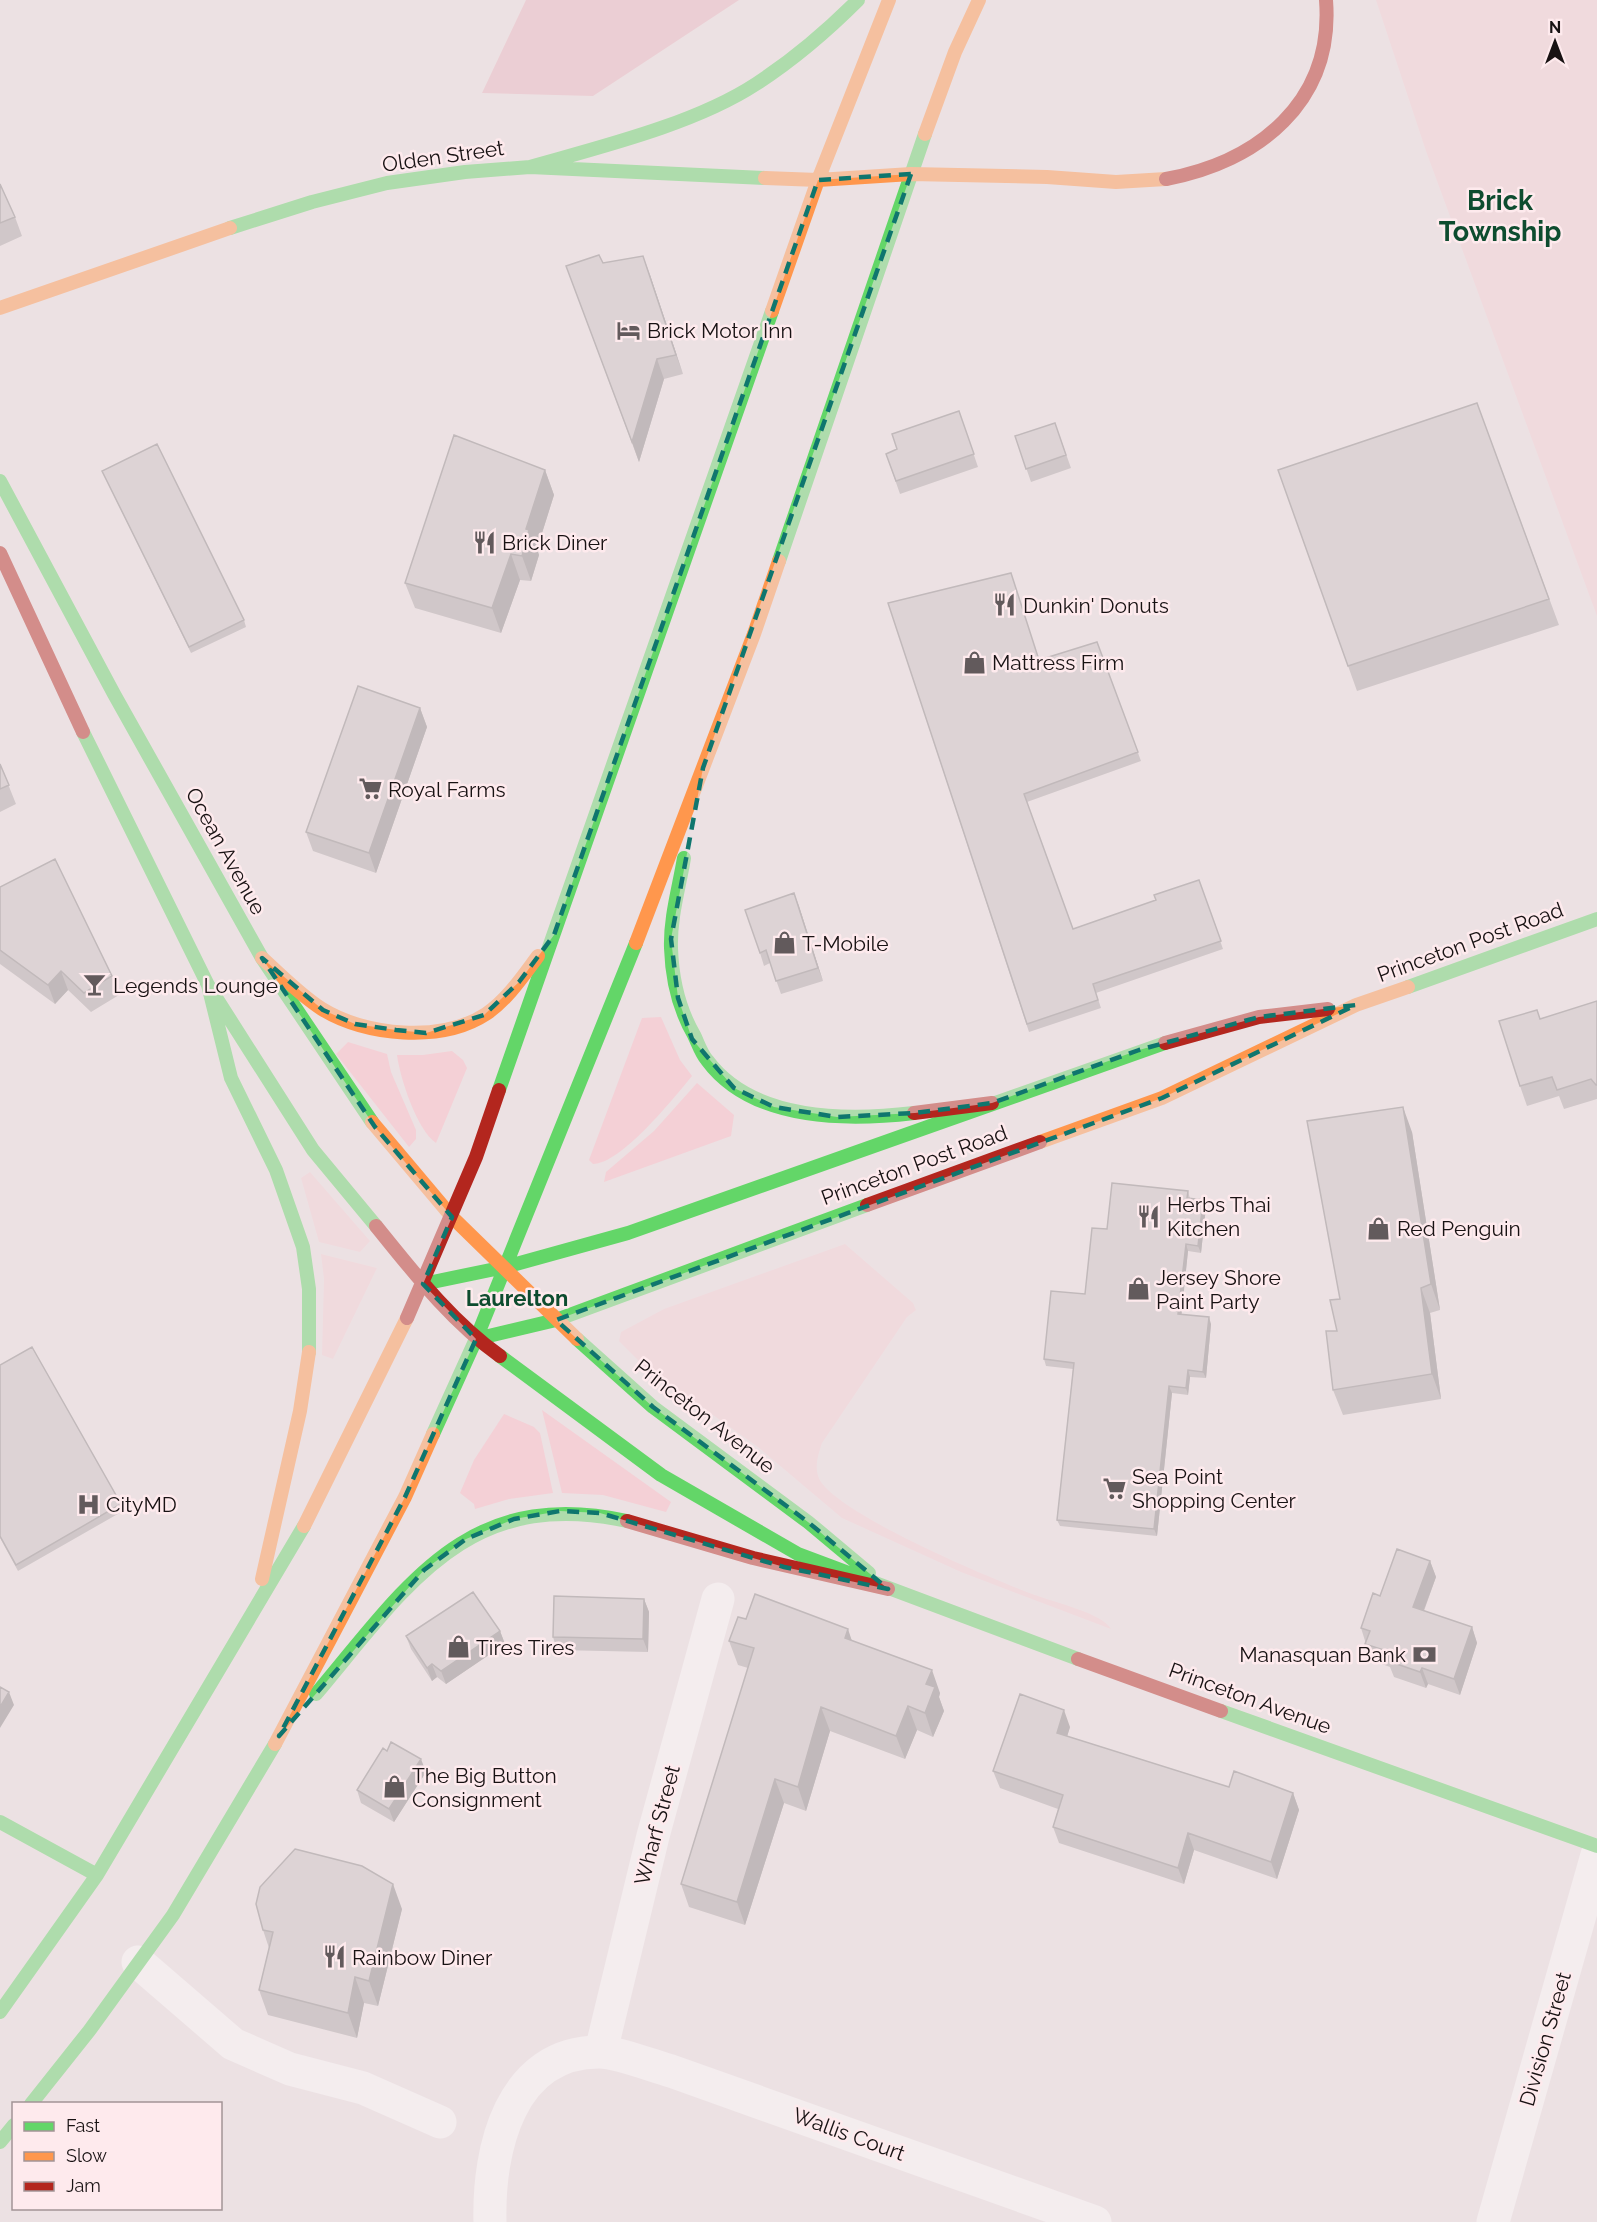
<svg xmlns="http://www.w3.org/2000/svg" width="1597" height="2222" viewBox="0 0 1597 2222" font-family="Raleway,sans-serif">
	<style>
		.green { fill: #f4d0d6 }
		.forest { fill: #e9b7c0 }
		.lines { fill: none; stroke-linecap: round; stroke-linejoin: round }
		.street { stroke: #fcfafb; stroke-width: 33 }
		.fast { stroke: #63d668; stroke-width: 14 }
		.slow { stroke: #ff974d; stroke-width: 14 }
		.jam { stroke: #b3261e; stroke-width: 14 }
		.wall { fill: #aea7a9 }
		.shaded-wall { fill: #8d8889 }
		.building { fill: #cac2c4; stroke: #8d8889; stroke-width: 1.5 }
		.marked { fill: none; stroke: #0f766e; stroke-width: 4.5; stroke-dasharray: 12 8; stroke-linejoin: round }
		.labels { text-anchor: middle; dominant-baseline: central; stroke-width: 5; stroke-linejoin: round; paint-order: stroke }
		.street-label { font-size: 21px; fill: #181213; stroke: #feeaed }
		.poi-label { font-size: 21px; fill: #181213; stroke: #feeaed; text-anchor: start }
		.neighbourhood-label { font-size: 22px; font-weight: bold; fill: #0e4c2f; stroke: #feeaed }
		.district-label { font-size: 27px; font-weight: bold; fill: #0e4c2f; stroke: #feeaed }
	</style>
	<rect width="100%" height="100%" fill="#ece1e3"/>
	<path class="green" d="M1376,0H1597V616L1426,151Z
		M661,1017L680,1060L692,1076C673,1099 621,1164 593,1164L589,1160L642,1018Z
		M348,1042L387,1054L391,1072L416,1130V1139L409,1147L336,1054Z
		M452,1051L463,1060L467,1068L436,1143C417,1130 400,1078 397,1055H423Z
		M697,1083L734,1115L731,1136L604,1182L606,1172L654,1131Z
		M310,1172L370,1241L360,1252L319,1242L301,1178Z
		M845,1244L913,1303L916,1310L907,1317L822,1443C818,1455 813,1470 821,1482C845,1517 993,1580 1038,1596C1056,1603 1102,1613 1111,1629L961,1572L842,1518L758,1447L643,1365L619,1341L621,1332L664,1309Z
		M321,1254L377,1268L333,1359L322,1355L324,1279Z
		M542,1410L671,1502L666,1512L603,1495L562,1493Z
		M504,1414L534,1427L540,1433L553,1493L509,1499L475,1509L474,1504L460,1493L474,1460Z"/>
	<path class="forest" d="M526,0H739L593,96L482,93Z"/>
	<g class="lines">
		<path class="street" d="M138,1962L233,2044L290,2069L363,2088L440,2122
			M601,2051L653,1836L718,1599
			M490,2222C488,2150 510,2051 600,2052C617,2052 653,2066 671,2071L1095,2222
			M1493,2222L1597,1855"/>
		<path class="fast" d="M530,167C600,147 695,124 756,84C793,60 827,31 858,0
			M230,228L312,202L387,183L465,172L530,167L765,178
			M0,481L114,694L262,958L372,1122
			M779,561L925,134
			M83,732L208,985L313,1150L376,1226
			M684,858C679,888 670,918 671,948C672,979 679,1009 694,1035C698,1043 701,1053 707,1060C752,1121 846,1121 914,1113
			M208,985L231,1078L276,1170L303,1247L309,1289V1352
			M1408,987L1597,919
			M499,1090L772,311
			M423,1284L505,1267L628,1233L1165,1043
			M476,1339L556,1320L867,1205
			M577,1339L653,1407L808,1522L869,1573
			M500,1356L661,1475L798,1554L1078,1659
			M433,1434L476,1339L636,943
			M316,1694C407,1586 467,1486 627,1521
			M1221,1711L1597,1846
			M0,1822L97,1875
			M0,2012L97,1875L304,1526
			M31,2104L89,2031L173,1915L275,1744
			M0,2142L14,2125"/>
		<path class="slow" d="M925,134L955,52L979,0
			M911,174L1047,177L1116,182L1166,179
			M765,178L818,180L911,174
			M0,308L230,228
			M772,311L818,180L889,0
			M636,943L754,634L779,561
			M262,958C281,975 300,995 322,1009C365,1036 442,1043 486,1014C507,1000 523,976 538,956
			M372,1122L452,1217L577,1339
			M1040,1142L1162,1098L1356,1005L1408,987
			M304,1526L407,1318
			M262,1579L300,1411L309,1352
			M275,1744L405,1497L433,1434"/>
		<path class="jam" d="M1166,179C1258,162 1334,102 1326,0
			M0,553L83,732
			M1165,1043L1259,1017L1328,1009
			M914,1113L992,1103
			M867,1205L1040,1142
			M376,1226C414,1273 451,1321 500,1356
			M407,1318L476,1157L499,1090
			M627,1521L753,1558L888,1589
			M1078,1659L1221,1711"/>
	</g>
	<path class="wall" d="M0,184L15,217L22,236L0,246Z
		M603,263L650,275L683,374L664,379L639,462L566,266Z
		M1477,403L1559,625L1357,691L1278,470Z
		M959,411L978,467L900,494L886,454L897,449Z
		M1055,423L1071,468L1031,482L1015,436Z
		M545,470L554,495L537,549L539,555L531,581L520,580L501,633L415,608L405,583Z
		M102,471L244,620L246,627L191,653Z
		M888,603L1039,660L1097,642L1141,761L1027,802L1073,929L1156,900L1199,880L1223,949L1096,993L1101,1008L1029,1032Z
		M420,708L427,727L376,873L313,851L306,832Z
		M0,764L16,804L0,812Z
		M0,887L112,976L119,995L91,1012L68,990L55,1004L0,964Z
		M794,893L823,981L781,994L770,963L764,966L760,953Z
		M1597,1001V1099L1564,1109L1559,1096L1527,1106L1520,1086L1540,1019Z
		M1412,1132L1440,1310L1430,1313L1441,1399L1343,1415L1333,1390L1337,1331L1340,1299Z
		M1188,1191L1190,1199L1206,1207L1201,1253L1188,1251L1181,1314L1211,1324L1206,1378L1190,1377L1188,1395L1172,1393L1157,1536L1060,1526L1057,1520L1073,1369L1046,1366L1044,1359L1085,1294L1107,1229Z
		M0,1365L121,1504L123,1511L18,1571L0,1538Z
		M1430,1561L1436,1577L1424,1611L1472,1627L1477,1643L1460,1695L1428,1684L1426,1688L1394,1677L1390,1667L1371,1660L1361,1628L1380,1596Z
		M644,1599L649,1612L648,1652L557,1650L553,1637Z
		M746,1619L852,1640L940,1693L939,1697L944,1711L933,1737L917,1730L905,1759L830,1731L806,1811L784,1803L745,1925L689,1907L681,1884L748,1668L738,1665L729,1641Z
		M500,1631L505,1644L446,1684L437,1677L432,1681L411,1649L406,1636Z
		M1070,1727L1067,1736L1229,1787L1293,1793L1299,1810L1277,1879L1194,1850L1184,1884L1059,1843L1053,1827L1058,1809L1000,1788L993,1771Z
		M426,1772L394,1822L361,1803L357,1790Z
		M402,1909L378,2006L364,2003L357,2038L268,2015L259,1990L269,1948L263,1930Z"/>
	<path class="shaded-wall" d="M643,256L650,275L683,374L676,355Z
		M657,359L664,379L639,462L632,442Z
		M545,470L554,495L537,549L539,555L531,581L522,556L526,529Z
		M511,554L520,580L501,633L492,608Z
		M420,708L427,727L376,873L369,853Z
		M794,893L799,906L823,981L818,968Z
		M61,971L68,990L55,1004L48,985Z
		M1403,1107L1412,1132L1440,1310L1431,1284Z
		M1203,1200L1206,1207L1201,1253L1198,1246Z
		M1186,1244L1188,1251L1181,1320L1178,1314Z
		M1421,1288L1430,1313L1441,1399L1432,1374Z
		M1209,1317L1211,1324L1206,1378L1203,1372Z
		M1188,1370L1190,1377L1188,1395L1186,1388Z
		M1169,1386L1172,1393L1157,1536L1154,1529Z
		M1430,1561L1436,1577L1419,1623L1413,1607Z
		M644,1599L649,1612L648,1652L643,1639Z
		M1472,1627L1477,1643L1460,1695L1454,1679Z
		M848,1629L856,1653L845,1638Z
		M500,1631L505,1644L446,1684L441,1671Z
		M432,1664L437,1677L432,1681L427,1668Z
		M1422,1668L1428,1684L1426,1688L1420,1672Z
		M932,1670L940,1693L939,1697L944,1711L933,1737L925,1713L926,1684Z
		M9,1692L14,1705L0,1728V1707Z
		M908,1706L917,1730L905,1759L896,1736Z
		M821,1707L830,1731L806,1811L798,1787Z
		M1064,1710L1070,1727L1063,1750L1057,1733Z
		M421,1759L426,1772L394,1822L389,1809Z
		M775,1779L784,1803L745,1925L737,1902Z
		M1293,1793L1299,1810L1277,1879L1271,1862Z
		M1188,1833L1194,1850L1184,1884L1178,1868Z
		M393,1884L402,1909L378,2006L369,1981Z
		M355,1977L364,2003L357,2038L348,2013Z"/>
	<path class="building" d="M0,184L15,217L0,223Z
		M599,255L603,263L643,256L676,355L657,359L632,442L566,266Z
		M1477,403L1549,599L1348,666L1278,470Z
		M959,411L974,454L896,481L886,454L897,449L892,434Z
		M1055,423L1066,455L1026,469L1015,436Z
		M454,435L545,470L526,529L529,530L522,556L511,554L492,608L405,583Z
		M157,444L244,620L189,647L102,471Z
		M1011,573L1039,660L1097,642L1138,752L1024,794L1073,929L1156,900L1154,895L1199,880L1221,941L1093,984L1098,1000L1027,1024L888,603Z
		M358,686L420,708L369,853L306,832Z
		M0,764L9,785L0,789Z
		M55,859L112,976L84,993L61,971L48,985L0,950V887Z
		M794,893L818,968L776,981L766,950L760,953L745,910Z
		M1597,1001V1085H1596L1591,1079L1557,1090L1552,1077L1520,1086L1499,1021L1537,1010L1540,1019Z
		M1403,1107L1431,1284L1421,1288L1432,1374L1333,1390L1326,1331H1337L1330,1300L1340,1299L1307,1121Z
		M1112,1183L1188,1191L1187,1198L1203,1200L1198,1246L1186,1244L1178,1314L1209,1317L1203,1372L1188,1370L1186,1388L1169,1386L1154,1529L1057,1520L1074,1363L1044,1359L1051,1291L1085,1294L1092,1228L1107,1229Z
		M32,1347L121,1504L16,1565L0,1536V1365Z
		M1397,1549L1430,1561L1413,1607L1472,1627L1454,1679L1422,1668L1420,1672L1388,1661L1390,1652L1365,1644L1370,1631L1361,1628L1373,1593L1380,1596Z
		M473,1592L500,1631L441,1671L432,1664L427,1668L406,1636Z
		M755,1594L848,1629L845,1638L932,1670L926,1684L935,1687L925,1713L908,1706L896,1736L821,1707L798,1787L775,1779L737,1902L681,1884L754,1648L729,1641L738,1617L746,1619Z
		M554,1596L644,1599L643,1639L553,1637Z
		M0,1687L9,1692L0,1707Z
		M1020,1694L1064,1710L1057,1733L1229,1787L1234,1771L1293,1793L1271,1862L1188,1833L1178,1868L1053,1827L1063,1795L993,1771Z
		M391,1742L421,1759L389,1809L357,1790L383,1748L387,1751Z
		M295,1849L362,1866L393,1884L369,1981L355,1977L348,2013L259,1990L273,1932L263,1930L256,1904L260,1887Z"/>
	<path d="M0 0H1597V2222H0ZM911,174L703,768L671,939L678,998L692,1039L734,1088L774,1107L837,1117L915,1113L992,1103L1139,1050L1259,1017L1356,1005L1162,1098L556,1320L653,1407L808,1522L888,1589L784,1567L600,1513L560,1511L514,1519L466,1539L424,1570L279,1736L405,1497L476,1339L423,1284L452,1217L375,1127L262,958L323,1010L355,1024L396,1030L426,1033L484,1015L519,982L554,935L818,180Z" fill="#ece1e3" fill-opacity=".55" fill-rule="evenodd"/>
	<path class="marked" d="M911,174L703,768L671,939L678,998L692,1039L734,1088L774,1107L837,1117L915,1113L992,1103L1139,1050L1259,1017L1356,1005L1162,1098L556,1320L653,1407L808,1522L888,1589L784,1567L600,1513L560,1511L514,1519L466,1539L424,1570L279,1736L405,1497L476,1339L423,1284L452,1217L375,1127L262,958L323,1010L355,1024L396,1030L426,1033L484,1015L519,982L554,935L818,180Z"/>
	<defs>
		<symbol id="hotel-bare" viewBox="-9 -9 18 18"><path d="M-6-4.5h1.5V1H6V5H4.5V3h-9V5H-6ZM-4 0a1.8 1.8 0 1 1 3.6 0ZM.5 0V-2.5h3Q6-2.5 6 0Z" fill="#625a5c" stroke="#feeaed" stroke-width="2.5" paint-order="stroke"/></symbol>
		<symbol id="restaurant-bare" viewBox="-9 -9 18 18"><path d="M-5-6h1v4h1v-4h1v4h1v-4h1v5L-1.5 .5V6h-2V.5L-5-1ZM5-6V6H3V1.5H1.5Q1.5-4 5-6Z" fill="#625a5c" stroke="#feeaed" stroke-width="2.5" paint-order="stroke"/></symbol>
		<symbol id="shop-bare" viewBox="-9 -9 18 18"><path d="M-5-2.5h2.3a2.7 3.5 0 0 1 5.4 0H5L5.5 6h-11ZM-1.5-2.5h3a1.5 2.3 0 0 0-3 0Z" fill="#625a5c" stroke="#feeaed" stroke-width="2.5" paint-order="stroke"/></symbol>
		<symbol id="supermarket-bare" viewBox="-9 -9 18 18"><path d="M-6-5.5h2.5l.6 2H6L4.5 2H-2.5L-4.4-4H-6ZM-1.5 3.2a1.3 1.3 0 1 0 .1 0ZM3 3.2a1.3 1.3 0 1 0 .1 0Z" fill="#625a5c" stroke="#feeaed" stroke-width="2.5" paint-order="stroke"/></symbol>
		<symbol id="bar-bare" viewBox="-9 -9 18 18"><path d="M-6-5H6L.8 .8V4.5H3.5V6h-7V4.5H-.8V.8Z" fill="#625a5c" stroke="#feeaed" stroke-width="2.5" paint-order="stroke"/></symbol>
		<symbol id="hospital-bare" viewBox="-9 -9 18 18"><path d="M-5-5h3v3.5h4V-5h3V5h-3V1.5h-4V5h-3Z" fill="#625a5c" stroke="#feeaed" stroke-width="2.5" paint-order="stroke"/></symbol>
		<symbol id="bank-bare" viewBox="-9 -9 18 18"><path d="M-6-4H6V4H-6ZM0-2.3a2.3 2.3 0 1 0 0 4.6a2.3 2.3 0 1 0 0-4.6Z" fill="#625a5c" stroke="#feeaed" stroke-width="2.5" paint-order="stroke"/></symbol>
	</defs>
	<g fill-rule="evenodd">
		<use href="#hotel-bare" x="612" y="314" width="33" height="33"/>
		<use href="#restaurant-bare" x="468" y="526" width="33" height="33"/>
		<use href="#restaurant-bare" x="988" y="588" width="33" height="33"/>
		<use href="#shop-bare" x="958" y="646" width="33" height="33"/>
		<use href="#supermarket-bare" x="354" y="772" width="33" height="33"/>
		<use href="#shop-bare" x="768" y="926" width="33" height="33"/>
		<use href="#bar-bare" x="78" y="968" width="33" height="33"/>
		<use href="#restaurant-bare" x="1132" y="1200" width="33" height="33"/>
		<use href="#shop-bare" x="1362" y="1212" width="33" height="33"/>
		<use href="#shop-bare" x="1122" y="1272" width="33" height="33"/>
		<use href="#supermarket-bare" x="1098" y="1472" width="33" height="33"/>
		<use href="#hospital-bare" x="72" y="1488" width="33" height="33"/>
		<use href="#shop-bare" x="442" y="1630" width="33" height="33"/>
		<use href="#bank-bare" x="1408" y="1638" width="33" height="33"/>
		<use href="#shop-bare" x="378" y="1770" width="33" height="33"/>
		<use href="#restaurant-bare" x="318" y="1940" width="33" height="33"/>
	</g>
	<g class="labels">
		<g class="street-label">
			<text transform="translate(443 156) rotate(-8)">Olden Street</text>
			<text transform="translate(226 851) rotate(61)">Ocean Avenue</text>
			<text transform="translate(1470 942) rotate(-20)">Princeton Post Road</text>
			<text transform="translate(914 1165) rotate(-20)">Princeton Post Road</text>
			<text transform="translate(705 1416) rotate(38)">Princeton Avenue</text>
			<text transform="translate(1250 1698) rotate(20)">Princeton Avenue</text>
			<text transform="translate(657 1825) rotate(-75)">Wharf Street</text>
			<text transform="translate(1545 2039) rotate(-74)">Division Street</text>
			<text transform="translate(849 2134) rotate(20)">Wallis Court</text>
		</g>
		<g class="poi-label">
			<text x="647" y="330">Brick Motor Inn</text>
			<text x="502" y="542">Brick Diner</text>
			<text x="1023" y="605">Dunkin' Donuts</text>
			<text x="992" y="662">Mattress Firm</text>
			<text x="388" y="789">Royal Farms</text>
			<text x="802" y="943">T-Mobile</text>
			<text x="113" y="985">Legends Lounge</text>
			<text x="1167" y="1204">Herbs Thai<tspan x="1167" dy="24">Kitchen</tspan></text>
			<text x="1397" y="1228">Red Penguin</text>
			<text x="1156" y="1277">Jersey Shore<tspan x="1156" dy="24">Paint Party</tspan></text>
			<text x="1132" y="1476">Sea Point<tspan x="1132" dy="24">Shopping Center</tspan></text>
			<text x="106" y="1504">CityMD</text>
			<text x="476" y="1647">Tires Tires</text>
			<text x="1406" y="1654" text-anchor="end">Manasquan Bank</text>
			<text x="412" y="1775">The Big Button<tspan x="412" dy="24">Consignment</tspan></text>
			<text x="352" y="1957">Rainbow Diner</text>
		</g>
		<g class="neighbourhood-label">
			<text x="517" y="1298">Laurelton</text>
		</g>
		<g class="district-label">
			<text x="1500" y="200">Brick<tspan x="1500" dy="31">Township</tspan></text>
		</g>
	</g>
	<rect x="12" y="2102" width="210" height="108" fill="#feeaed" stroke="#a29496" stroke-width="1.5"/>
	<rect x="24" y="2122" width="30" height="9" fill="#63d668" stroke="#a29496" stroke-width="1.5"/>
	<text x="66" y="2132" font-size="18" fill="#181213">Fast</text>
	<rect x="24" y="2152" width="30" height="9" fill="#ff974d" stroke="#a29496" stroke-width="1.5"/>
	<text x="66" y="2162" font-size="18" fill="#181213">Slow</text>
	<rect x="24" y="2182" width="30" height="9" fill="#b3261e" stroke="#a29496" stroke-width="1.5"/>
	<text x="66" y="2192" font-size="18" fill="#181213">Jam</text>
	<g transform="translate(1555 42)" stroke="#feeaed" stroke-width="4.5" paint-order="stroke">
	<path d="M0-4.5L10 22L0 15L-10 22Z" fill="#181213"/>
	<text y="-9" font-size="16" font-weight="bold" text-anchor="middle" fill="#181213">N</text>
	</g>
</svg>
